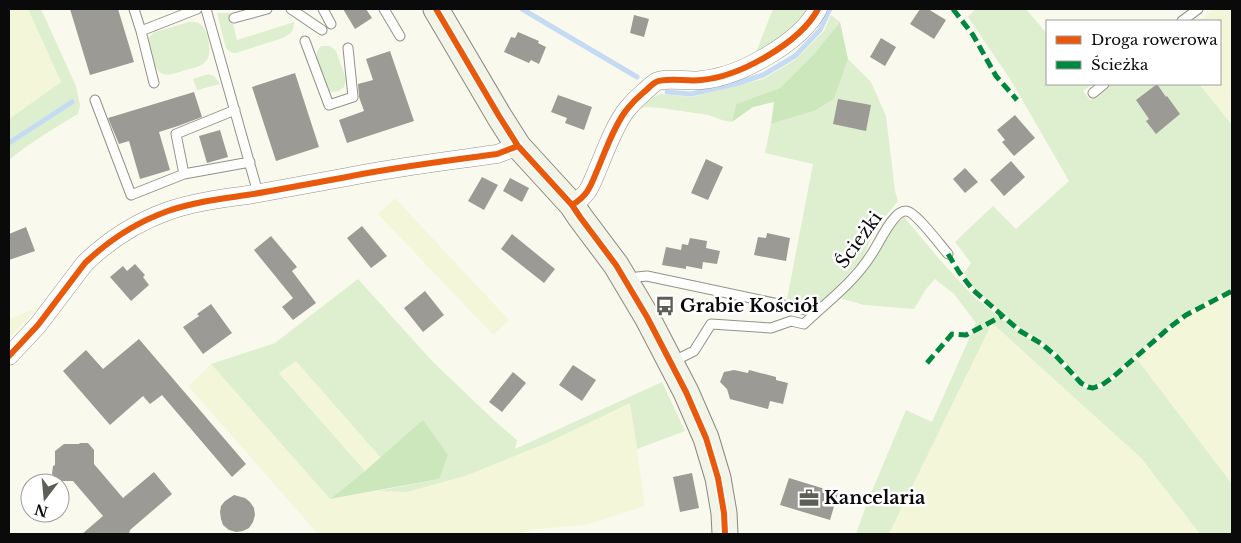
<svg xmlns="http://www.w3.org/2000/svg" width="1241" height="543" viewBox="0 0 1241 543" font-family="'Libre Baskerville',serif">
	<style>
		.farmland { fill: #f4f6da }
		.green { fill: #ddefce }
		.forest { fill: #cce7bc }
		.lines { fill: none; stroke-linecap: round; stroke-linejoin: round }
		.stream { stroke: #c5dbf3; stroke-width: 5 }
		.building { fill: #9c9a94 }
		.lane-casing { stroke: #92928c; stroke-width: 11 }
		.street-casing { stroke: #92928c; stroke-width: 19 }
		.secondary-casing { stroke: #898883; stroke-width: 27 }
		.lane { stroke: #fefefc; stroke-width: 9 }
		.street { stroke: #fefefc; stroke-width: 18 }
		.secondary { stroke: #f3f4e8; stroke-width: 25 }
		.quiet { stroke: #00873e; stroke-width: 5; stroke-dasharray: 10 5; stroke-linecap: butt }
		.cycleway-casing { stroke: #fff; stroke-width: 9 }
		.cycleway { stroke: #e8590c; stroke-width: 6 }
		.labels { text-anchor: middle; dominant-baseline: central; stroke-width: 5; stroke-linejoin: round; paint-order: stroke }
		.street-label { font-size: 18px; fill: #0a0a0a; stroke: #fff }
		.poi-label { font-size: 18px; font-weight: bold; fill: #0a0a0a; stroke: #fff; text-anchor: start }
	</style>
	<rect width="100%" height="100%" fill="#faf9ed"/>
	<path class="farmland" d="M9,9H28L61,82L9,119Z
		M1214,9H1232V125L1199,84H1220V21H1199Z
		M395,198L509,320L493,335L378,214Z
		M1232,293V484L1137,359L1188,316Z
		M39,307L9,338V319Z
		M992,323L1141,458L1200,534H889Z
		M296,360L381,458L365,471L279,372Z
		M211,364L330,499L378,491L407,492L465,476L547,443L630,403L645,506L586,525L540,529L511,534H318L188,386Z"/>
	<path class="green" d="M28,9H41L76,86L80,105L78,114C54,128 30,143 9,160V119L61,82Z
		M773,9H809L792,30L755,55Z
		M976,9H1026L1047,34V84H1092L1083,91L1090,100L1110,84H1199L1232,125V289L1209,300L1185,314L1153,339L1112,376L1101,384L1092,385H1089L1082,381L1071,368L1052,349L1015,324L974,288L964,273L971,263L955,242L993,206L1016,229L1069,181L1012,82L968,17Z
		M217,13H230L237,40L294,22C294,31 291,34 283,38L236,53C232,53 229,52 226,48Z
		M831,15L840,22L814,54L780,88L736,104L732,122L725,121L708,115L661,108L646,107L637,110L647,101L660,94L692,97L763,79L795,60L824,31Z
		M189,22C196,21 202,23 205,30C209,40 214,58 201,65C196,68 188,69 183,71C175,73 168,77 161,73C155,69 154,62 152,56C150,50 148,44 149,37L155,32Z
		M321,46H330L336,51L346,79L344,87L339,91L331,92L326,89L316,60L317,52Z
		M848,59L871,82L886,116L895,191L898,201L877,226L862,259L840,283L819,304L813,306L806,305L787,299L813,164L765,153L771,124L814,111L834,99Z
		M208,74L214,76L220,84L197,90L193,79Z
		M904,217L940,260L974,297L1022,335L1037,343L1051,354L1084,387L1094,390L1104,387L1110,383L1137,359L1232,484V534H1200L1141,458L992,323L889,534H856L867,503L906,410L932,422L976,323L954,294L935,279L926,289L914,309L864,305L839,298L866,271L895,224Z
		M358,279L433,362L497,423L517,440L515,449L662,382L685,431L637,449L630,403L547,443L465,476L407,492L378,491L439,479L387,453L381,458L296,361L279,373L365,471L330,499L211,364L275,343Z"/>
	<path class="forest" d="M840,22L848,59L834,99L814,111L771,124L774,102L753,107L732,122L736,104L780,88L814,54Z
		M423,420L448,455L439,479L330,499L365,471Z"/>
	<g class="lines">
		<path class="stream" d="M522,9L637,77
			M667,92L691,94L735,84L763,75L795,56L820,30L830,9
			M9,143L72,102"/>
	</g>
	<path class="building" d="M70,9H118L134,62L90,75Z
		M343,9H366L372,18L355,29Z
		M920,9H928L946,20L934,39L910,24Z
		M634,15L649,19L644,37L630,33Z
		M518,32L539,41L538,43L546,47L539,64L531,60L529,63L504,52L511,37L515,38Z
		M881,38L896,47L885,66L870,57Z
		M390,51L414,121L347,143L339,120L364,111L359,97L358,84L373,80L366,59Z
		M295,73L319,147L276,161L252,87Z
		M1157,84L1166,97L1167,96L1180,114L1156,134L1146,121L1149,119L1136,100Z
		M194,92L202,117L178,126L159,132L170,170L140,179L129,141L119,144L108,118Z
		M558,95L592,107L584,130L565,123L567,118L551,112Z
		M838,99L871,105L866,131L833,124Z
		M1015,115L1035,138L1014,156L1002,142L1005,140L997,130Z
		M220,130L228,157L207,163L199,136Z
		M706,159L723,167L708,200L691,193Z
		M1011,161L1025,177L1004,196L990,180Z
		M965,168L978,182L965,193L953,179Z
		M482,177L498,185L484,210L468,201Z
		M510,178L529,188L522,202L503,191Z
		M362,226L387,256L371,268L347,238Z
		M26,227L35,251L9,260V234Z
		M767,233L790,238L786,261L754,255L758,237L766,238Z
		M512,234L555,269L544,283L501,249Z
		M271,236L297,267L292,271L316,303L293,320L282,307L293,298L254,250Z
		M690,238L707,241L706,248L720,251L717,264L703,262L702,269L686,266V269L662,265L666,247L681,250L682,244L688,245Z
		M135,264L145,275L143,277L149,285L131,301L110,277L123,266L127,271Z
		M425,291L444,315L423,332L404,308Z
		M211,304L232,333L203,354L183,327L199,316L197,314Z
		M139,339L246,464L232,477L162,395L150,404L143,396L110,425L63,371L86,350L103,369Z
		M573,365L596,380L582,401L559,385Z
		M734,370L748,373L749,370L776,377V380L788,383L783,404L770,401L768,409L730,399L727,389L720,382L724,372Z
		M513,372L526,383L502,412L489,402Z
		M80,443H88L94,450V464L123,498L154,472L172,494L130,530L129,534H82L103,516L73,481H59L52,474L53,466L55,465V451L64,444H79Z
		M692,473L699,508L680,512L673,477Z
		M789,478L838,493L830,520L780,505Z
		M234,495L245,498L250,502L254,508L255,515L253,522L249,528L243,531L236,532L229,530L223,525L221,519L220,512L221,506L225,501Z"/>
	<g class="lines">
		<defs>
			<path id="lane" d="M134,9L141,31
				M206,9L258,193
				M291,9L322,30
				M323,9L331,24
				M384,9L400,36
				M234,18L267,9
				M1182,21L1198,9
				M305,41L329,105L353,97L348,48
				M154,83L141,31L197,9
				M1093,93L1104,84
				M95,100L131,195L184,174L176,134L235,110
				M184,174L250,162
				M629,282L637,277L647,276L816,312
				M674,363L682,357L694,351L711,324L771,328L791,321L804,324C827,302 854,282 871,255C878,246 893,210 906,211C915,211 941,246 948,254"/>
			<path id="street" d="M572,205C590,194 591,184 599,166C606,149 616,122 628,108C633,102 638,97 644,92C648,89 652,84 656,82C665,77 690,82 701,80C739,77 800,43 818,9
				M9,356L38,325L85,263C108,241 137,222 168,211C199,200 232,198 265,192C292,187 319,182 347,177C396,167 447,161 497,154L518,146"/>
			<path id="secondary" d="M436,9L499,116L518,146L572,205L580,217L616,265L647,317L686,392L706,438L718,478L724,513L725,534"/>
		</defs>
		<use href="#lane" class="lane-casing"/>
		<use href="#street" class="street-casing"/>
		<use href="#secondary" class="secondary-casing"/>
		<use href="#lane" class="lane"/>
		<use href="#street" class="street"/>
		<use href="#secondary" class="secondary"/>
		<path class="quiet" d="M953,9L973,35L996,76L1017,100
			M948,254L959,272L973,290L1020,331L1042,344L1057,357L1081,383L1088,387L1093,388L1102,385L1113,377L1170,327L1186,315L1232,291
			M927,363L952,334L966,335L1002,316"/>
		<defs>
			<path id="cycleway" d="M436,9L499,116L518,146L572,205L580,217L616,265L647,317L686,392L706,438L718,478L724,513L725,534
				M572,205C590,194 591,184 599,166C606,149 616,122 628,108C633,102 638,97 644,92C648,89 652,84 656,82C665,77 690,82 701,80C739,77 800,43 818,9
				M9,356L38,325L85,263C108,241 137,222 168,211C199,200 232,198 265,192C292,187 319,182 347,177C396,167 447,161 497,154L518,146"/>
		</defs>
		<use href="#cycleway" class="cycleway-casing"/>
		<use href="#cycleway" class="cycleway"/>
	</g>
	<defs>
		<symbol id="bus-bare" viewBox="-9 -9 18 18"><path d="M-5-6H5V4H4V6H2V4H-2V6H-4V4H-5ZM-3.5-4V0h7V-4ZM-3.5 1.2v1.5H-2V1.2ZM2 1.2v1.5H3.5V1.2Z" fill="#5e5e59" stroke="#fff" stroke-width="2.5" paint-order="stroke"/></symbol>
		<symbol id="office-bare" viewBox="-9 -9 18 18"><path d="M-6-3h4V-5.5h4V-3h4V5H-6ZM-1-4.5V-3h2v-1.5ZM-6 0V1H6V0Z" fill="#5e5e59" stroke="#fff" stroke-width="2.5" paint-order="stroke"/></symbol>
	</defs>
	<g fill-rule="evenodd">
		<use href="#bus-bare" x="651" y="292" width="28" height="28"/>
		<use href="#office-bare" x="795" y="484" width="28" height="28"/>
	</g>
	<g class="labels">
		<g class="street-label">
			<text transform="translate(859 240) rotate(-54)">Ścieżki</text>
		</g>
		<g class="poi-label">
			<text x="680" y="306">Grabie Kościół</text>
			<text x="824" y="498">Kancelaria</text>
		</g>
	</g>
	<rect width="1241" height="543" fill="none" stroke="#0a0a0a" stroke-width="20"/>
	<rect x="1046" y="20" width="175" height="65" fill="#ffffff" stroke="#9d9d9d"/>
	<rect x="1056" y="36" width="25" height="8" fill="#e8590c" stroke="#9d9d9d"/>
	<text x="1091" y="45" font-size="15" fill="#0a0a0a">Droga rowerowa</text>
	<rect x="1056" y="61" width="25" height="8" fill="#00873e" stroke="#9d9d9d"/>
	<text x="1091" y="70" font-size="15" fill="#0a0a0a">Ścieżka</text>
	<g transform="translate(45 498) rotate(196)"><circle r="24" fill="#ffffff" stroke="#9d9d9d"/>
	<path d="M0-4L9 19L0 12L-9 19Z" fill="#5e5e59"/>
	<text y="-8" font-size="14" font-weight="bold" text-anchor="middle" fill="#0a0a0a">N</text>
	</g>
</svg>
